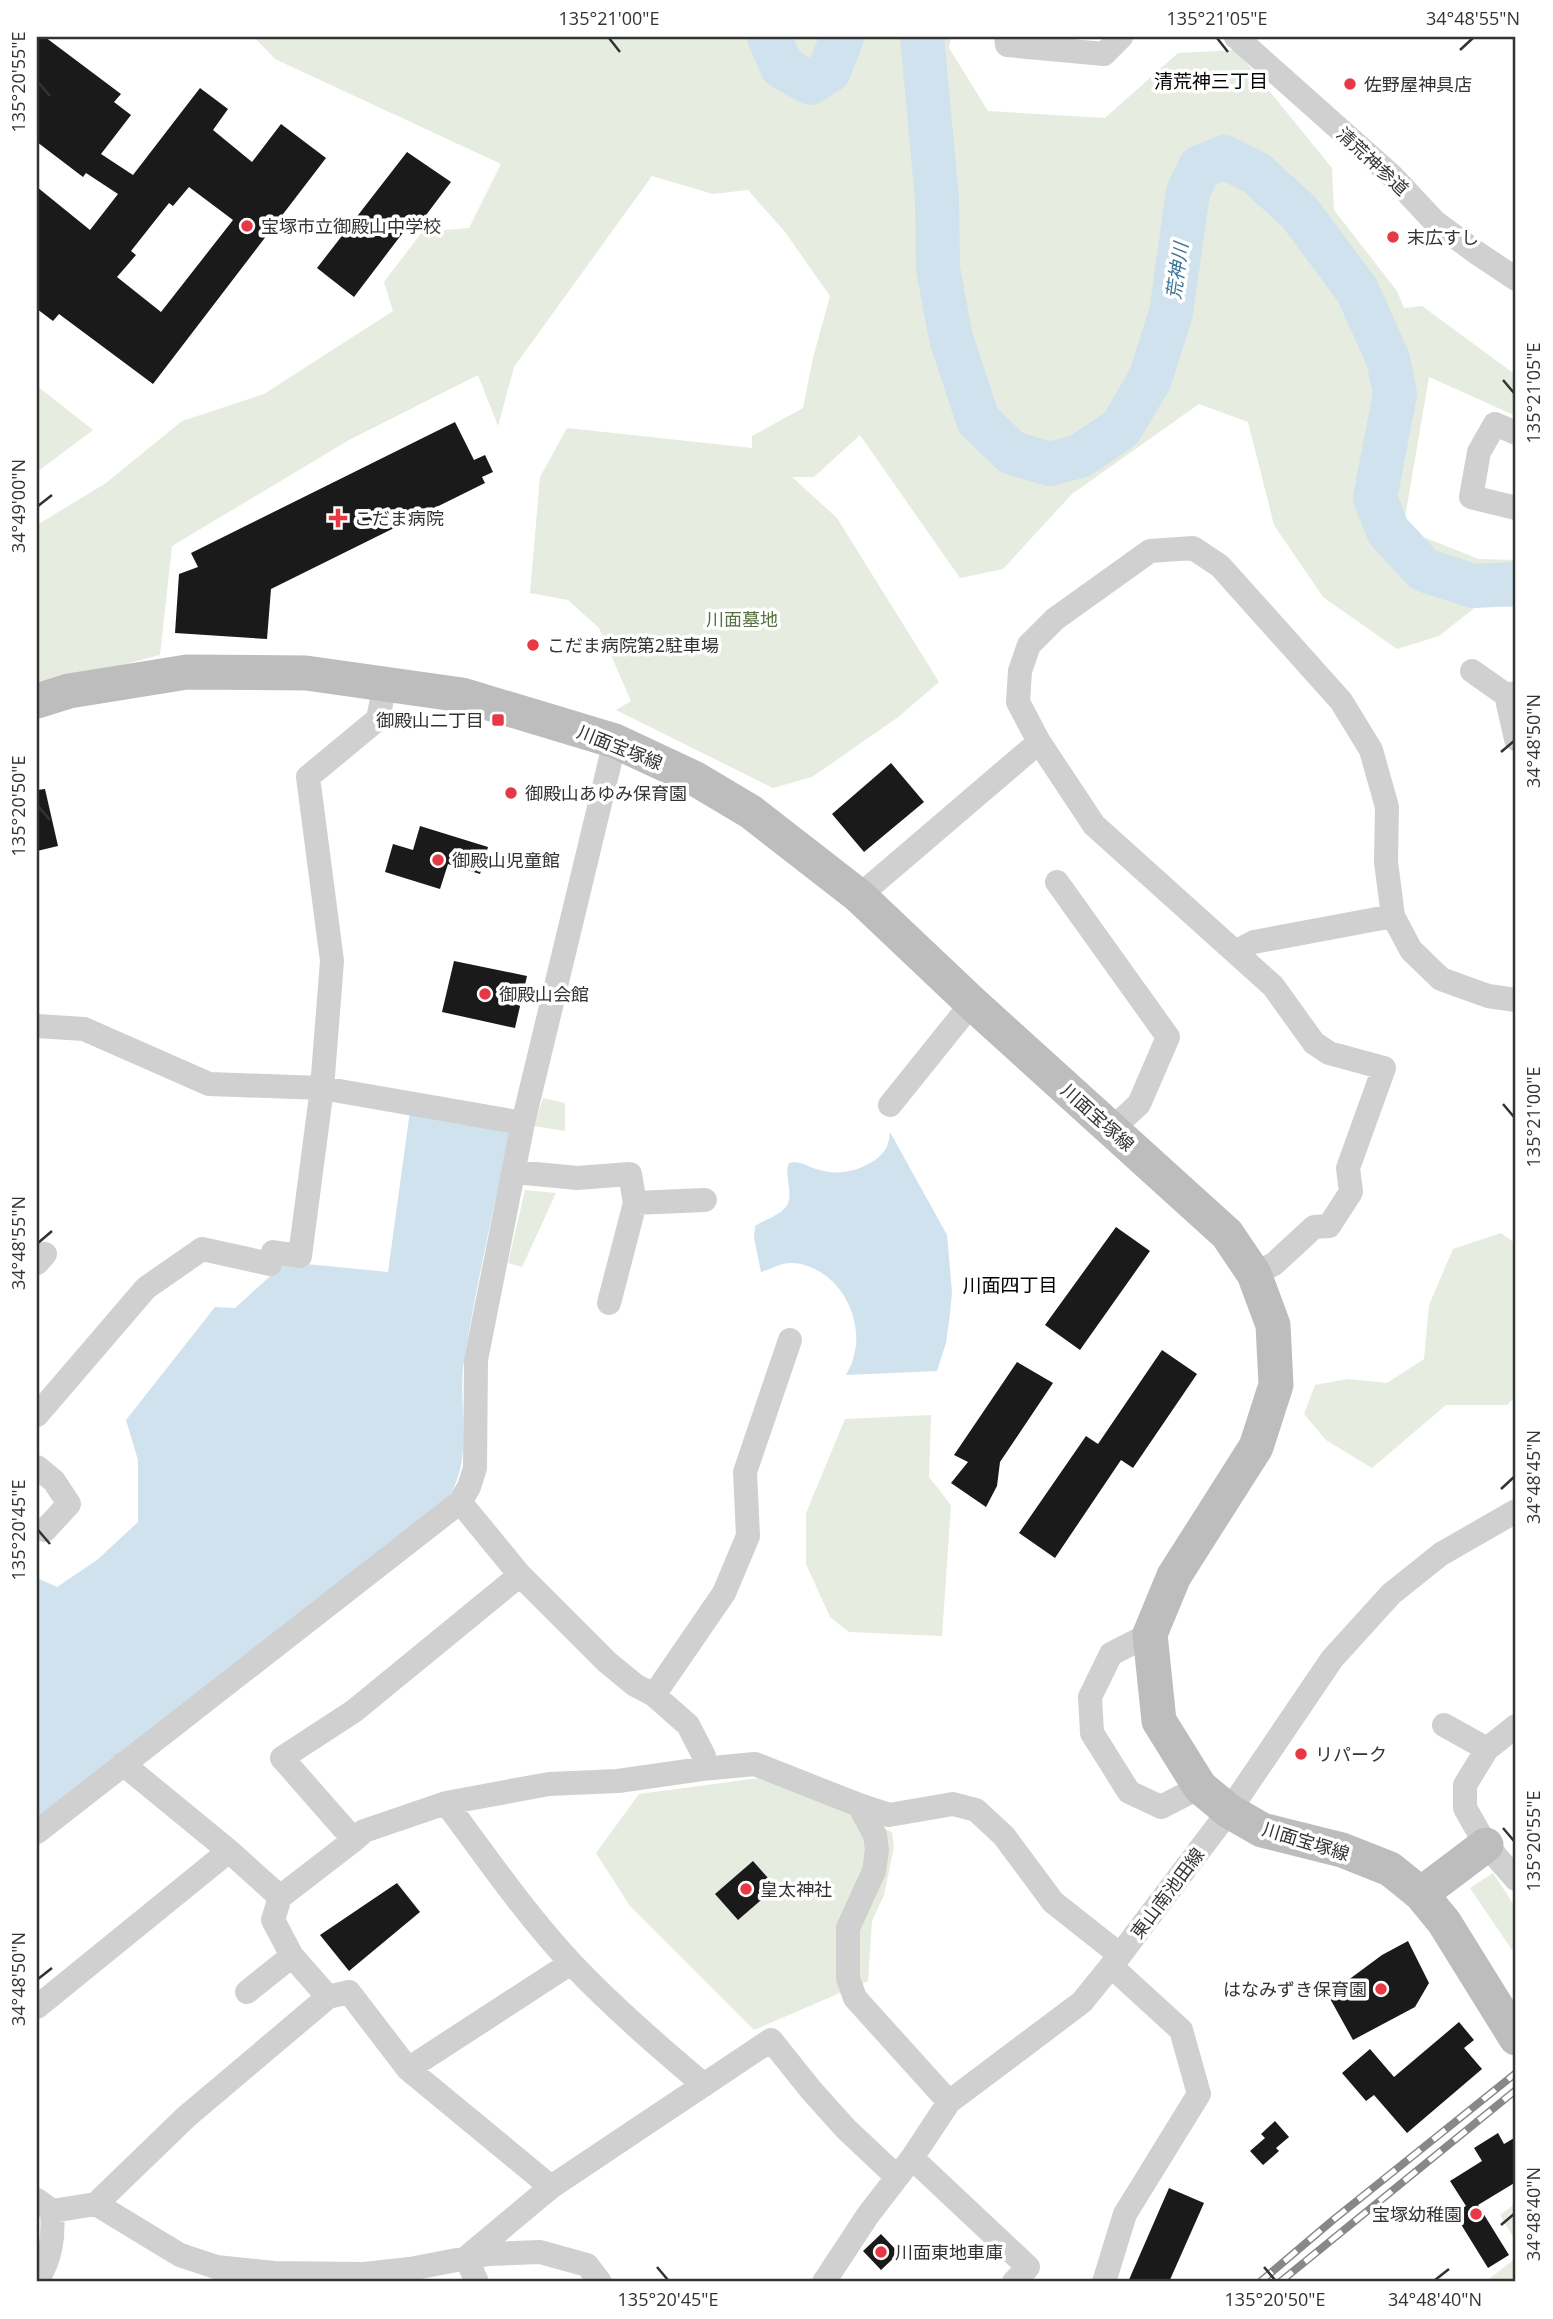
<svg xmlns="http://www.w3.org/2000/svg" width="1553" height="2319" viewBox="0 0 1553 2319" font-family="'Open Sans','Noto Sans JP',sans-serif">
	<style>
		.green { fill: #e6ecdf }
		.water { fill: #cfe2ee }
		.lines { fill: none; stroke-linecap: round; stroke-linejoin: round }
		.river { stroke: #cfe2ee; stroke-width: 44 }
		.building { fill: #1a1a1a; fill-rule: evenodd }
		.street { stroke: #d0d0d0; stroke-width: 24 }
		.secondary { stroke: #bdbdbd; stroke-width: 35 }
		.rail-casing { stroke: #888; stroke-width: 8 }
		.rail { stroke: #fff; stroke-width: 5; stroke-dasharray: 16; stroke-linecap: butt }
		.ticks { fill: none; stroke: #333; stroke-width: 2.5 }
		.poi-dot { fill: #e63946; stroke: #fff; stroke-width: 2.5 }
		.labels { text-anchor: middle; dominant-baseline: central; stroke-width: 7; stroke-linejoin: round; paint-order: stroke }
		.poi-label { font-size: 18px; fill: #333; stroke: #fff; text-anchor: start }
		.street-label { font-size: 18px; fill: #333; stroke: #fff }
		.park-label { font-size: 18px; fill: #56703f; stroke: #fff }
		.neighbourhood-label { font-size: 19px; fill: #000; stroke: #fff }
		.water-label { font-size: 19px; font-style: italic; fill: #3f7597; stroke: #fff }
		.neatline { fill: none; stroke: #333; stroke-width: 2.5 }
		.ticks-label { font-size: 18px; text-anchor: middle; fill: #333 }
	</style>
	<rect width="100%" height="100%" fill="#fff"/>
	<path class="green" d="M254,37H951L949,48L988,111L1105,118L1178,53L1236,50L1332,168L1334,210L1397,291L1404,308L1422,306L1516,375V416L1429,377L1403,529L1479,559L1516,560V607L1478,605L1439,636L1397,649L1323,597L1274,525L1248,422L1199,404L1072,494L1003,569L960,578L860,435L814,477H792L837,518L939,682L897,718L812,777L773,788L616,710L631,701L599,628L568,600L530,593L540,477L567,428L752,448V436L803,408L813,358L830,296L785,232L748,190L713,194L652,176L514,367L498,426L478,375L349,440L172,546L160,655L37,687V525L106,483L182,421L264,394L393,311L384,282L422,232L469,228L501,164L275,59Z
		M37,386L93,430L37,472Z
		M543,1098L565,1103V1131L534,1126Z
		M525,1190L556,1193L522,1267L508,1263Z
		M1501,1233L1516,1244V1396L1507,1405H1446L1372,1468L1326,1440L1304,1414L1315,1385L1348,1379L1387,1383L1424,1359L1429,1305L1453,1249Z
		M931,1415L929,1477L951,1505L942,1636L849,1632L830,1617L806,1564V1513L845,1419Z
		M767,1777L892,1832L894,1847L884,1895L872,1921L868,1981L754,2030L630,1906L596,1853L639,1794Z
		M1493,1873L1516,1908V1947L1512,1950L1470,1888Z
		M1516,2203V2242L1500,2215Z
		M1516,2258V2282H1486V2281Z"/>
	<path class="water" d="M410,1111L512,1130C498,1186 486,1242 475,1299C471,1322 466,1345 463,1368C459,1411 473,1455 450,1495L37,1820V1578L57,1587L97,1560L138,1522V1460L126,1420L215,1307L235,1308L286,1262L388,1272Z
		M890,1132L947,1235L952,1292L950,1314L946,1343L937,1371L846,1375C849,1369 853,1362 854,1355C865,1315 835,1265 792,1263C783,1262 770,1269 761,1272L754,1238L755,1226C764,1220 778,1216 785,1208C796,1196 783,1177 789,1163C799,1160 807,1166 816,1169C837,1176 857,1172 875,1160C886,1152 889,1145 890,1132Z"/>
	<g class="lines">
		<path class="river" d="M769,37L782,67L810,83L829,71L842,37
			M922,37L937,198L938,269L951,338L978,420L1012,453L1050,464L1080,456L1121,428L1150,379L1171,313L1188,192L1200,167L1224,157L1256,173L1299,212L1357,290L1388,359L1395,394L1375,498L1388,531L1424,570L1473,586L1516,584"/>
	</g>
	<path class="building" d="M37,37H45L121,94L114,102L131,115L101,154L133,175L200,88L228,109L213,130L252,162L281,124L326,158L153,384L59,314L53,321L37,309V187L90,230L118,194L86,173L83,177L37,142ZM189,187L233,220L161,312L117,277L136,255L131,251L169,203L173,206Z
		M407,152L451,182L417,227L411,222L354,297L317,268Z
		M455,422L474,460L485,455L493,472L482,477L485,483L271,589L267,639L175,633L179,574L198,567L191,553Z
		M891,763L924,802L864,852L832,814Z
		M45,789L58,846L37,851V790Z
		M420,826L488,847L480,874L448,864L440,889L385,872L393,844L413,850Z
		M454,961L527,976L515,1028L442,1012Z
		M1116,1227L1150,1251L1080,1350L1045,1325Z
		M1162,1350L1197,1374L1133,1468L1121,1460L1055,1558L1019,1533L1086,1436L1098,1444Z
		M1017,1362L1053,1383L1000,1462L997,1486L986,1507L951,1483L968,1462L954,1455Z
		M753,1861L776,1887L738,1920L715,1894Z
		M397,1883L420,1912L349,1971L320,1935Z
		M1408,1941L1429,1983L1415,2007L1353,2040L1328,1995L1382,1955Z
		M1459,2022L1474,2040L1464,2048L1482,2069L1407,2133L1374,2095L1366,2101L1342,2073L1370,2049L1394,2077Z
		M1275,2121L1289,2137L1276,2148L1279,2151L1263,2165L1250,2151L1265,2138L1261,2134Z
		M1498,2133L1504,2144L1516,2137V2182L1478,2205L1509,2255L1488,2268L1454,2213L1466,2206L1450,2181L1482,2161L1474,2148Z
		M1169,2188L1204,2203L1169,2282H1128Z
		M881,2234L899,2253L881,2270L863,2251Z"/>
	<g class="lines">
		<path class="street" d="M1006,37L1007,45L1104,54L1121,37
			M1236,37L1392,176L1435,222L1477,253L1516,279
			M1516,433L1495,424L1479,452L1471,497L1516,508
			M1472,671L1506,695
			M1516,693L1506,695L1516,739
			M615,741L523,1123L476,1360L475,1468L469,1487L460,1502L520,1575L607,1662L635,1685L654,1695L688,1725L704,1756L702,1769
			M1057,882L1168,1037L1139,1104L1111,1130
			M859,896L1039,742
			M1237,951L1254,942L1393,916
			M37,1026L84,1029L209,1084L322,1088L523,1123
			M890,1105L972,1003
			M515,1172L577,1178L630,1174L635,1203L609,1303
			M635,1203L705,1200
			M37,1263L45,1254
			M1254,1274L1274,1264L1314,1227L1329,1226L1351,1192L1348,1168L1384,1068L1329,1053L1314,1043L1273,986L1094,825L1039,742L1018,702L1020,671L1029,645L1055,619L1150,551L1193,548L1220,566L1341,701L1371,750L1387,807L1386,862L1393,916L1411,950L1441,979L1488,996L1516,1000
			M37,1415L146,1288L202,1249L270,1264L273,1252L300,1256L322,1088L332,961L308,777L378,719L385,684
			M37,1467L54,1481L69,1504L45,1530
			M520,1575L354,1711L282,1758L354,1840L280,1897L273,1920L292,1956L328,1997L349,1992L408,2069L551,2187
			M1150,1634L1111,1654L1090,1697L1092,1733L1129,1792L1161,1807L1200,1787
			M654,1695L724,1593L748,1536L745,1472L790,1340
			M1444,1725L1487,1749
			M1516,1726L1487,1749L1465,1785V1808L1486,1845L1516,1879
			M123,1764L229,1851L280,1897
			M446,1803C487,1858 526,1915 573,1965C614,2008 658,2046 704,2085
			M859,1805L889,1815L953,1804L976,1810L1004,1836L1053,1902L1120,1955
			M37,1832L460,1502
			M354,1840L364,1831L446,1803L549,1784L618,1781L702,1769L755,1764L859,1805L875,1835L877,1850L874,1871L848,1928V1978L855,1998L949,2102
			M247,1992L292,1956
			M328,1997L186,2117L96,2204L180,2255L216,2267L274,2273L364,2274L410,2269L488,2254L540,2252L587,2265L600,2282
			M37,2007L229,1851
			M408,2069L571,1963
			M912,2158L1028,2267L1014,2282
			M37,2200L52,2211C54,2238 51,2258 37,2281
			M52,2211L96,2204
			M477,2282L466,2258L551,2187L771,2040L811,2090L846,2129L897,2177
			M824,2282L868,2215L912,2158L949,2102L1082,2002L1120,1955L1229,1811L1332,1659L1391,1594L1441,1554L1516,1511
			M1104,2282L1125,2214L1199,2094L1181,2030L1111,1966"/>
		<path class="secondary" d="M37,701L69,691L187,672L306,673L462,695L615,741L694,778L751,812L859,896L972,1003L1227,1234L1254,1274L1273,1325L1276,1385L1256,1447L1174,1576L1150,1634L1159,1721L1200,1787L1229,1811L1262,1830L1342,1850L1390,1869L1421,1894L1444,1922L1516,2038
			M1421,1894L1486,1845"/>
		<defs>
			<path id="rail" d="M1260,2282L1333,2220L1516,2073
				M1280,2282L1516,2090"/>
		</defs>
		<use href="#rail" class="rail-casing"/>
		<use href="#rail" class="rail"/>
	</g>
	<path class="ticks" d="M609,38L620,52M1217,38L1228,52M1460,50L1473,38M38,82L50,96M1503,380L1514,393M38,506L52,495M1501,752L1514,741M38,806L50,820M1503,1104L1514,1117M38,1243L52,1231M1501,1489L1514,1477M38,1530L50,1544M1503,1828L1514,1841M38,1979L52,1968M1501,2225L1514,2214M657,2267L668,2280M1264,2267L1275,2280M1435,2280L1449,2269"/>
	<g class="poi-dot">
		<circle cx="1350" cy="84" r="7"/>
		<circle cx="247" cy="226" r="7"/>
		<circle cx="1393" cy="237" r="7"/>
		<path d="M334.5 507.5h7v7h7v7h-7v7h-7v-7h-7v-7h7z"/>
		<circle cx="533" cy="645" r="7"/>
		<rect x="491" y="713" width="14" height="14" rx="3.5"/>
		<circle cx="511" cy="793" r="7"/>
		<circle cx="438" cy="860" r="7"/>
		<circle cx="485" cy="994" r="7"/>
		<circle cx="1301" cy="1754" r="7"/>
		<circle cx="746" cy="1889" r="7"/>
		<circle cx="1381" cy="1989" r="7"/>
		<circle cx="1476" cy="2214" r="7"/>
		<circle cx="881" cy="2252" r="7"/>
	</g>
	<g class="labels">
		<g class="poi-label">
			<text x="1364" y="84">佐野屋神具店</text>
			<text x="261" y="226">宝塚市立御殿山中学校</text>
			<text x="1407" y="237">末広すし</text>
			<text x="354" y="518">こだま病院</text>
			<text x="547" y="645">こだま病院第2駐車場</text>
			<text x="484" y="720" text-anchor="end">御殿山二丁目</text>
			<text x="525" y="793">御殿山あゆみ保育園</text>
			<text x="452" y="860">御殿山児童館</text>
			<text x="499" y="994">御殿山会館</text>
			<text x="1315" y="1754">リパーク</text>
			<text x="760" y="1889">皇太神社</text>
			<text x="1367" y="1989" text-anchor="end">はなみずき保育園</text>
			<text x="1462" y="2214" text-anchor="end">宝塚幼稚園</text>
			<text x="895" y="2252">川面東地車庫</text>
		</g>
		<g class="street-label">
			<text transform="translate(1373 161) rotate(43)">清荒神参道</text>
			<text transform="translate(620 747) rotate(22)">川面宝塚線</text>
			<text transform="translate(1098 1117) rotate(42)">川面宝塚線</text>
			<text transform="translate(1306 1841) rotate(17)">川面宝塚線</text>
			<text transform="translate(1167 1893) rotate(-53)">東山南池田線</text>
		</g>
		<g class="park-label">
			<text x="742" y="619">川面墓地</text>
		</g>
		<g class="neighbourhood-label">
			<text x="1211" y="81">清荒神三丁目</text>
			<text x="1010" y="1285">川面四丁目</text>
		</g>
		<g class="water-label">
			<text transform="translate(1177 271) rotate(-82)">荒神川</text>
		</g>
	</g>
	<rect width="1553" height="2319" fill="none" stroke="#ffffff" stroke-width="77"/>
	<rect x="38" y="38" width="1476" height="2242" class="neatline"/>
	<g class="ticks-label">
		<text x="609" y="25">135°21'00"E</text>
		<text x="1217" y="25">135°21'05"E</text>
		<text x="1473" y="25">34°48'55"N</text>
		<text transform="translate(19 82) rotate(-90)" y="6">135°20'55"E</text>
		<text transform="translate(1534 393) rotate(-90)" y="6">135°21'05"E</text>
		<text transform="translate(19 506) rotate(-90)" y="6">34°49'00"N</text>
		<text transform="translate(1534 741) rotate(-90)" y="6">34°48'50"N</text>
		<text transform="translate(19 806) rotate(-90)" y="6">135°20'50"E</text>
		<text transform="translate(1534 1117) rotate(-90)" y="6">135°21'00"E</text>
		<text transform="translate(19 1243) rotate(-90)" y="6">34°48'55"N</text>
		<text transform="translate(1534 1477) rotate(-90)" y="6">34°48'45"N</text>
		<text transform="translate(19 1530) rotate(-90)" y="6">135°20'45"E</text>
		<text transform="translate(1534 1841) rotate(-90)" y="6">135°20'55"E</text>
		<text transform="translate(19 1979) rotate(-90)" y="6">34°48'50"N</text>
		<text transform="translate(1534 2214) rotate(-90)" y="6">34°48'40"N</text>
		<text x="668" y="2306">135°20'45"E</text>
		<text x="1275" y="2306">135°20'50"E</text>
		<text x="1435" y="2306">34°48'40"N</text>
	</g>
</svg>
